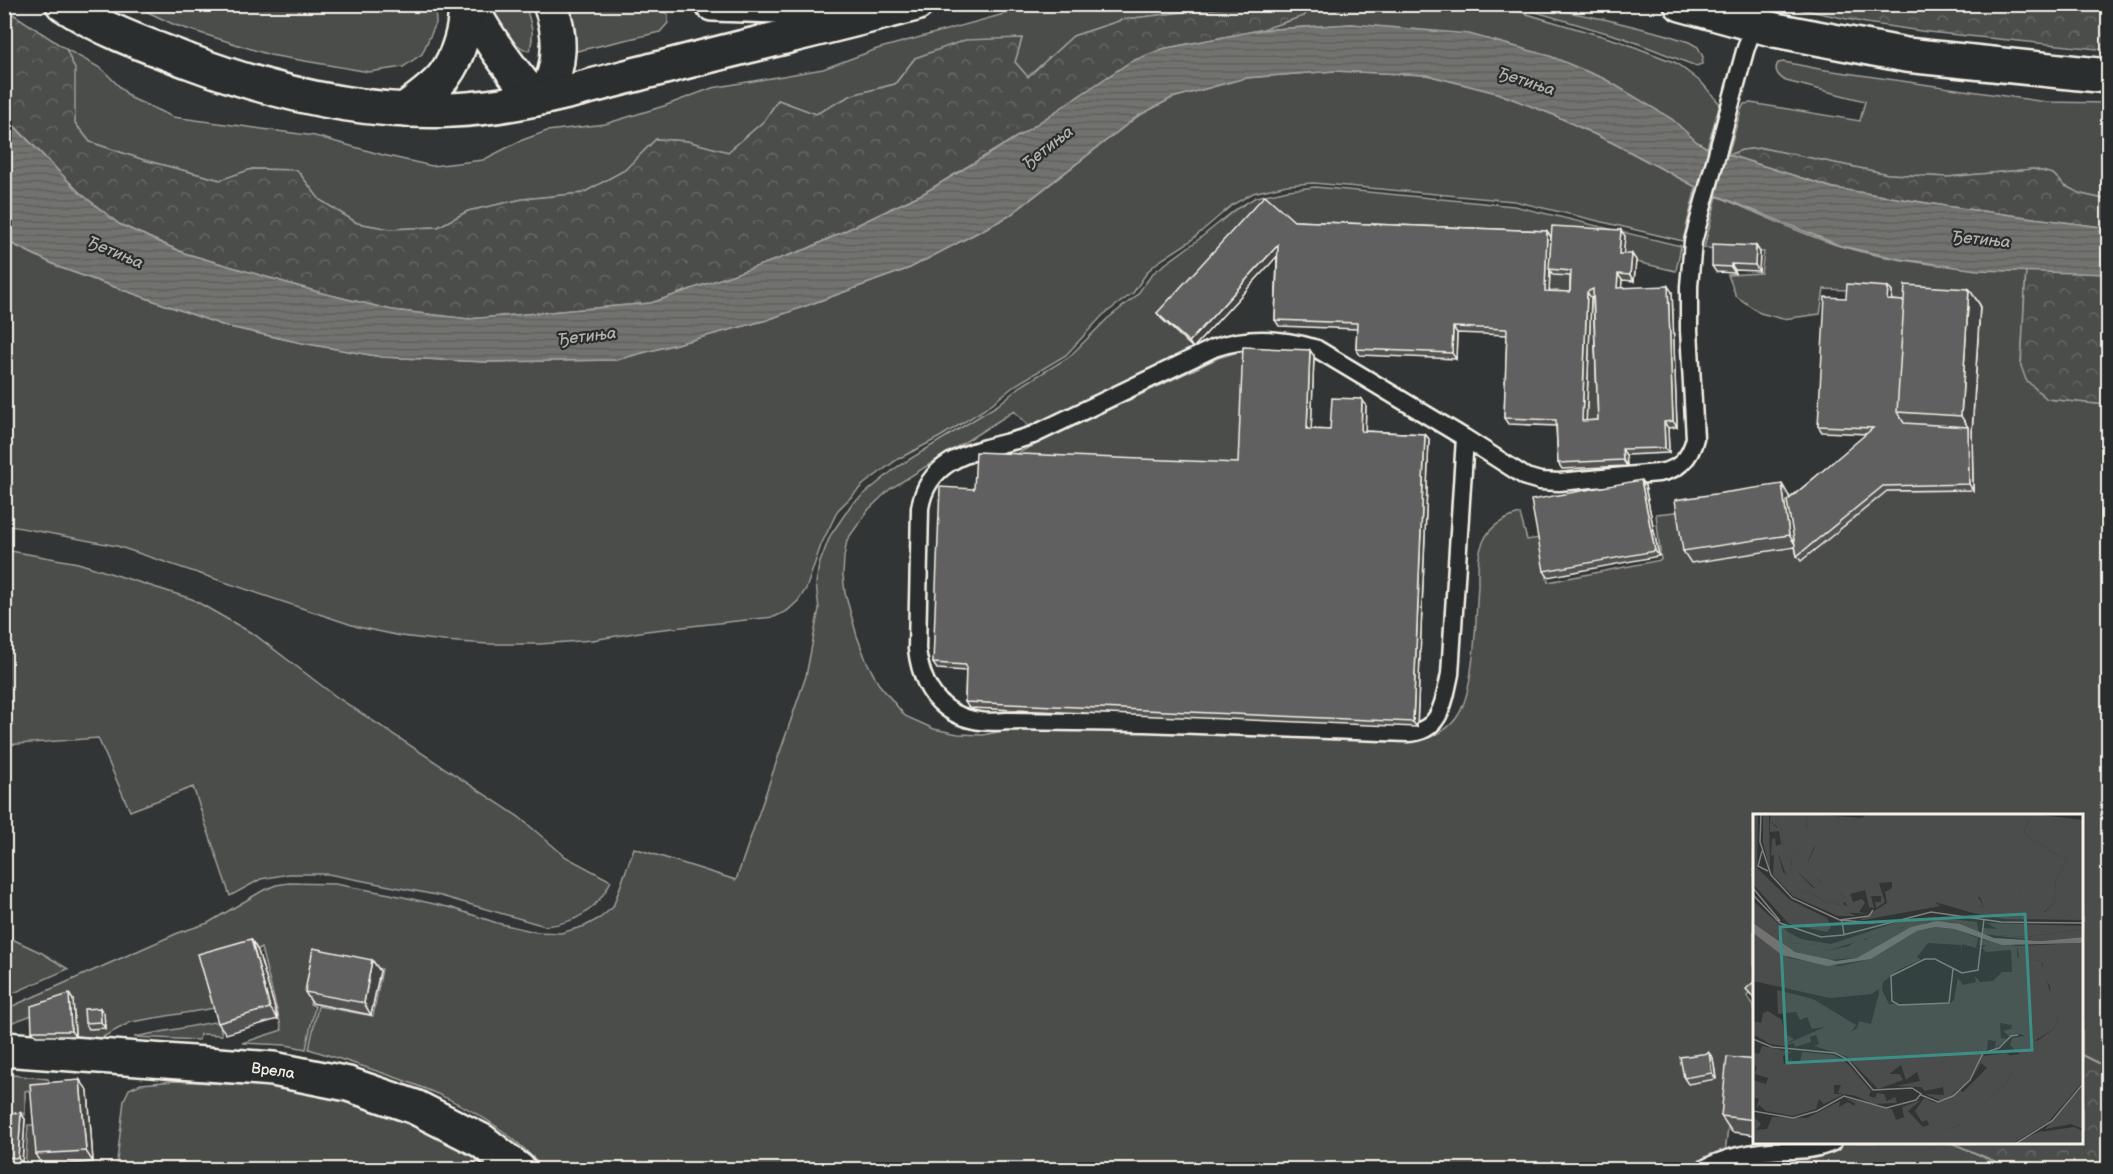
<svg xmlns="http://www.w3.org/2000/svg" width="2113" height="1174" viewBox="0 0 2113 1174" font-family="'Balsamiq Sans',sans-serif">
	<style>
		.grass { fill: #4b4d4c; stroke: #a09f9a; stroke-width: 1.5 }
		.forest { fill: url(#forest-crowns); stroke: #a09f9a; stroke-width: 1.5 }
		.water { fill: url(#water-rules); stroke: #a6a5a0; stroke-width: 1.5 }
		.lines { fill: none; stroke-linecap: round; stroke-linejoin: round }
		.lane-casing { stroke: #f4f1e8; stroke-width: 21 }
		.secondary-casing { stroke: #f4f1e8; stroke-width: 38 }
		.primary-casing { stroke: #f4f1e8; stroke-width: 38 }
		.lane { stroke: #2a2d2e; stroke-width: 16 }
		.secondary { stroke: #2a2d2e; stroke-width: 33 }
		.primary { stroke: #2a2d2e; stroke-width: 33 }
		.wall { fill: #525352; stroke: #f4f1e8; stroke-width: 1.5; fill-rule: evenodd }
		.shaded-wall { fill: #424342; stroke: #f4f1e8; stroke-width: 1.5 }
		.building { fill: #5f605f; stroke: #f4f1e8; stroke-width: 1.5; fill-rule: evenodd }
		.labels { text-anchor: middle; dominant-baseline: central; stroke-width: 4.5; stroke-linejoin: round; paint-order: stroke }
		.street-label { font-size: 15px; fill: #f4f1e8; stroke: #2a2d2e }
		.water-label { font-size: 16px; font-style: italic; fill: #b3b2ac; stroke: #2a2d2e }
		.inset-road { fill: none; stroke: #80807d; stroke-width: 1.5 }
		.view { fill: #3d8f86; fill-opacity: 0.15; stroke: #3d8f86; stroke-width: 3 }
		.inset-edge { fill: none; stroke: #f4f1e8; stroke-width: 3 }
	</style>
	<defs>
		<pattern id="forest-crowns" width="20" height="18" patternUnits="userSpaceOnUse" patternTransform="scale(1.5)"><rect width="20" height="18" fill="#4b4d4c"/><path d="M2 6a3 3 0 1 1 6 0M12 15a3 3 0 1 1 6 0" fill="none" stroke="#666766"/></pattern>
		<pattern id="water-rules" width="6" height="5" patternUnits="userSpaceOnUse" patternTransform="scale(1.5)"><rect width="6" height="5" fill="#727370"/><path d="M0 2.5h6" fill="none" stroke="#5e5e5b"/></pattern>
	</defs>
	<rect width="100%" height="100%" fill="#323535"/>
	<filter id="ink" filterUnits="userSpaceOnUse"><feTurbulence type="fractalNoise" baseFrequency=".0167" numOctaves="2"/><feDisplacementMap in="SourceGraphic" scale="12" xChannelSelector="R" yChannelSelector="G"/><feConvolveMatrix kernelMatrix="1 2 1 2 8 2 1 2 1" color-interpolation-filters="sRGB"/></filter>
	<g filter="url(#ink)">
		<path class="grass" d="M1488,4L1503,7L1622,42L1676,63L1702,83L1720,104L1707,148L1697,142L1352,24L1260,30L1304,16L1309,8L1307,5Z
			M133,5H435L436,23L422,54L403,67L369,72L270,55L175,25Z
			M489,5H525C530,20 536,35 529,51C510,46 499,21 489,5Z
			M560,5C592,5 640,0 668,14V23L660,32L572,52Z
			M1037,5H1245L1125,19L1073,36L1028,77L1015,62L1022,39L915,58L895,84L852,95L816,114L778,100L764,121L728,152L687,141L656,139L625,170L583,193L523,199L468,211L438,227L390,229L357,223L320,200L297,170L252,169L221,180L144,160L90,142L75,123L66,49L102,69L131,98L173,117L315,136L383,155L432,166L483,160L520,141L547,131L605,124L664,106L712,88L823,69L877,49Z
			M1512,5H1533L1608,20L1664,34L1689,42L1698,47L1703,57L1702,64L1696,66L1624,38Z
			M1784,62L1819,69L2046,102L2108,103V200L2081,194L2065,186L2053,174L2033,169L1948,177L1888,174L1762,148L1742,150L1728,155L1741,110L1744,104L1751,103L1860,121L1865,101L1786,81C1779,77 1773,71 1778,63Z
			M1334,71L1427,75L1497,93L1554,115L1615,144L1696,187L1683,241L1514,201L1313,183L1287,185L1253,193L1232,205L1189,242L1158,262L1148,271L1133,293L1103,315L1066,355L1017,384L985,409L940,437L898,459L864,484L838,510L821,545L806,589L798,601L787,611L774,617L646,631L593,640L540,644H488L444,641L401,636L358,627L117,546L5,525L4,240L61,268L225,326L302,343L382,357L486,362L616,360L767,320L910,268L1009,216L1138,116L1172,98L1245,78Z
			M1315,187L1514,206L1681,246L1676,271L1623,259L1624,236L1575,276L1574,298L1298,227L1161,318L1193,348L1031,429L1014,411L890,489L869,509L847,540L844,557L843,575L845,593L857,636L866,660L878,683L905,716L934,729L958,734L983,735L1007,730H1145L1405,742C1456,738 1467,710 1472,664C1476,638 1476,612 1478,586C1478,571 1477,554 1484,540C1491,525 1505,518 1520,514L1527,540L1539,538L1548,582L1661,560L1656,514L1887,491L1973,490L1972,432L1980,305L1891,306V292L1824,289L1820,314L1783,319L1760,313L1736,296L1728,275L1761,273L1764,252L1704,248L1717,196C1758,213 1798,233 1840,246C1900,264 1965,269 2026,270L2021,366L2047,399L2108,405V1068L2082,1055V816H1754V988L1747,996L1754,1005V1071L1735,1069L1725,1153L1692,1169H543C487,1100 391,1076 309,1049L318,1006L373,1016L382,969L320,957L310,1004L315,1006L306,1049L286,1045L242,1043L282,1030L261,948L202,965L215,1008L131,1022L101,1038L75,1036L73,1000L5,1025V1012L15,1005L178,933L208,923L262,891L276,885L289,883L335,884L390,894L452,908L497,923L536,932L561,933L585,926L600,918L613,907L634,848L736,880L806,676L819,609L816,583L819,565L830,536L851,505L897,467L975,419L998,405L1021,386L1069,357L1107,319L1136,296L1153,273L1194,243L1236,209L1256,197L1288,190Z
			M1597,295L1602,426L1586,427L1591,298Z
			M1238,352L1247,353L1242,469L1005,459L1218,358Z
			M5,550L78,563L192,599L255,635L338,698L519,817L566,857L611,881C597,910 577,923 545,926L441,896L328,874H289L261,879L230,896L193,787L130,811L98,738L5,745Z
			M4,932L12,939L42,953L68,969L11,994L5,1001Z
			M219,1021L222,1035L200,1034L199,1040L134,1037Z
			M4,1074L48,1079L50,1084L46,1088L25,1091V1115L5,1114Z
			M175,1081L269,1086L342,1100L409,1123L474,1156L491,1169H116L124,1100L129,1089L141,1084Z
			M28,1125H35L39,1169L25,1170Z
			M1845,1142L1952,1143L2002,1165L1922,1170H1714L1728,1164L1830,1150Z"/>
		<path class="forest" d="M1307,4L1309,7L1304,16L1260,30L1162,49L924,193L807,249L651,303L469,319L392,310L318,292L184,253L119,224L79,192L5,116L4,8L66,49L75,69V123L90,142L144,160L220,180L252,169L297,170L320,200L357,223L390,229L438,227L468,211L523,199L583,193L625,170L656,139L687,141L728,152L764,121L778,100L816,114L852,95L895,84L915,58L965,40L1022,38L1015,62L1028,77L1073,36L1125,19L1245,5Z
			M1781,5H2108V50L1928,32L1866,23Z
			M1762,148L1888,174L1948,177L2033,169L2053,174L2065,186L2081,194L2108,200V228L1952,207L1834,188L1728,155L1742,150Z
			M2026,270L2108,274V405L2047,399L2026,380L2021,366Z
			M2082,1055L2108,1068V1169H2004L2002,1164L1952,1143L2082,1142Z"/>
		<path class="water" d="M1352,24L1469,34L1550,56L1605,79L1672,119L1697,142L1707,148L1833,188L1952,207L2108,228V274L1977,270L1900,259L1841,246L1696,187L1615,144L1554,115L1497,93L1427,75L1334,71L1245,78L1172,98L1138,116L1009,216L910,268L767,320L616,360L486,362L382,357L302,343L225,326L61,268L5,240L4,116L79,192L119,224L184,253L318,292L392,310L469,319L651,303L807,249L924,193L1020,135L1130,62L1162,49L1260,30Z"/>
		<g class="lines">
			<defs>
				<path id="lane" d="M1465,438L1450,674C1444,701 1441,732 1408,733L1144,723L1007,721C954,727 923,700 917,649L920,508C929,450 990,450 1033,435L1214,348C1249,336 1282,338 1317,349L1465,438L1526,477L1540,481L1559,482L1658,473C1679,470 1690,459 1695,438L1689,330V286L1693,242L1745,51L1754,24
					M1702,1170C1727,1155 1759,1151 1788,1150C1804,1150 1818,1149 1833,1142"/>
				<path id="secondary" d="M469,4C488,39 510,70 536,99
					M545,96C561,67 562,35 550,4
					M4,1049L273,1069L348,1084L415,1107L482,1141L519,1170"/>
				<path id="primary" d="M63,4C102,30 148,46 191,62C274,93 363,114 452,110C525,107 596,84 665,67C749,45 833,26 916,4
					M712,4L853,8
					M1681,4L1775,30L1906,55L2108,76
					M404,110C417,100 433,90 444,76C458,57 467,28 465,4"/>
			</defs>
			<use href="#lane" class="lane-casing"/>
			<use href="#secondary" class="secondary-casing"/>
			<use href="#primary" class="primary-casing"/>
			<use href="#lane" class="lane"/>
			<use href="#secondary" class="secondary"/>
			<use href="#primary" class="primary"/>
		</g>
		<path class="wall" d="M1294,221L1547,231L1551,237L1625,236L1623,254L1636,260L1634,281L1622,280L1621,288L1672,292L1677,427L1668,428L1669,453L1626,455L1627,466L1562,469L1558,463L1556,426L1508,424L1504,418L1507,335L1457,333L1456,359L1360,355L1356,349L1357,329L1279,326L1275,320L1277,256L1193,348L1161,318L1157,313ZM1550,270L1553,275L1570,276V292L1549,291ZM1593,297L1598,420L1586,421L1591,298Z
			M1756,246L1760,252L1759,271L1735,270V273L1716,272L1712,266Z
			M1888,287L1892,292L1891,300L1904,301L1969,289L1980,305L1972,432L1973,490L1887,491L1801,561L1797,556L1795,547L1691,563L1683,551L1789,496L1790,498L1867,434L1822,432L1818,426L1846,298Z
			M1314,356L1311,429L1330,430L1366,405L1365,431L1425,434L1429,439L1417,727L969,708L965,702L966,671L937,669L933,663L974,489L1238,463Z
			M1645,486L1659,556L1548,577L1544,571Z
			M258,951L278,1019L226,1034L218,1023Z
			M372,960L380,971L371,1015L312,1003L305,992Z
			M69,994L73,1000L75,1036H36L32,1031Z
			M104,1013L105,1028L89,1029L85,1023Z
			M1713,1058L1716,1079L1688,1084L1684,1078Z
			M1755,1060V1135L1732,1132L1721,1116Z
			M88,1091L93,1162L43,1166L36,1154Z
			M4,1112L25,1119L22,1163L4,1162Z"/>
		<path class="shaded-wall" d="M1621,230L1625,236L1623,259L1619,254Z
			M1547,231L1551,237L1549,296L1545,291Z
			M1278,245L1282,251L1193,348L1189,342Z
			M1756,246L1760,252L1759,271L1755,265Z
			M1632,254L1636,260L1634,281L1630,275Z
			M1731,264L1735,270V273L1731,267Z
			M1618,274L1622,280L1621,294L1617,288Z
			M1668,286L1672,292L1677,427L1673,421Z
			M1888,287L1892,292L1891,306L1887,300Z
			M1969,289L1980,305L1972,432L1973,490L1969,484L1968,427L1961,416Z
			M1587,292L1591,298L1586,427L1582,421Z
			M1453,327L1457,333L1456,359L1452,353Z
			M1310,350L1314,356L1311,435L1307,429Z
			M1362,399L1366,405L1365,437L1361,431Z
			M1664,422L1668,428L1669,453L1665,448Z
			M1425,434L1429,439L1417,727L1413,722Z
			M1622,449L1626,455L1627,466L1623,460Z
			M1641,480L1645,486L1659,556L1655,551Z
			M1782,484L1789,496L1797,547L1789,535Z
			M251,939L258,951L278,1019L270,1008Z
			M372,960L380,971L371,1015L364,1003Z
			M69,994L73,1000L75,1036L71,1031Z
			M100,1008L104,1013L105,1028L101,1022Z
			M1709,1053L1713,1058L1716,1079L1712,1073Z
			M80,1080L88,1091L93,1162L86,1151Z
			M21,1113L25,1119L22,1163L18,1158Z"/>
		<path class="building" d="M1265,195L1294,221L1547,231L1545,291L1570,292L1571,271L1549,269L1552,226L1621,230L1619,254H1632L1630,275L1618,274L1617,288L1668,286L1673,421L1664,422L1665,448L1622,449L1623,460L1558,463L1556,420L1504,418L1507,329L1453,327L1452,353L1356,349L1357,323L1275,320L1278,245L1189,342L1157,313ZM1593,289L1598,420L1582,421L1587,292Z
			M1712,244L1756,246L1755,265L1731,264V267L1712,266Z
			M1847,284L1888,287L1887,300L1904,301L1897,412L1904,423L1968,427L1969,484L1883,486L1797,556L1787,501L1873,428L1818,426L1825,297L1846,298Z
			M1905,285L1969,289L1961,416L1897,412Z
			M1243,347L1310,350L1307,429L1330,430L1332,398L1362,399L1361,431L1425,434L1413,722L965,702L966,665L933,663L940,487L974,489L976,452L1238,463Z
			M1641,480L1655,551L1544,571L1531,500Z
			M1782,484L1789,535L1683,551L1675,500Z
			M251,939L270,1008L218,1023L198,954Z
			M313,948L372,960L364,1003L305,992Z
			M1755,981V999L1746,989Z
			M69,994L71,1031H32L31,1006Z
			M100,1008L101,1022L85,1023L84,1009Z
			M1709,1053L1712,1073L1684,1078L1680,1057Z
			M1727,1057L1755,1060V1120L1721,1116Z
			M80,1080L86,1151L36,1154L30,1084Z
			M4,1112L21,1113L18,1158L4,1157Z
			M1999,1167V1170H1971Z"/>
	</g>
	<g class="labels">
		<g class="street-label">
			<text transform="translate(273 1071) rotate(8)">Врела</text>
		</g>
		<g class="water-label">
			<text transform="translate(1526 82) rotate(18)">Ђетиња</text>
			<text transform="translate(1048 148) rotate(-38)">Ђетиња</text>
			<text transform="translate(1981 240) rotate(6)">Ђетиња</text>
			<text transform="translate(115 253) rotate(23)">Ђетиња</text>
			<text transform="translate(587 337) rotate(-7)">Ђетиња</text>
		</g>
	</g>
	<g transform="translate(1753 814)">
		<rect width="330" height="330" fill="#323535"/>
		<path d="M0,0H5L4,54L37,86L74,104L78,113L74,118L36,110L0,70ZM10,0H16L17,56L10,29ZM53,0L109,4L114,0H279L271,16L273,21L314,47L303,65L301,89L291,98L272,91L266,76L225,83L231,92L224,93L220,99L182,88L187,92L105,107L134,89L132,78L139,74V68L126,69L132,88L123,94L122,88H128V82H118L121,94L116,93L112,76L97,80L100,88L109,85L112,89L106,98L115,100L88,98L94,92L89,81L61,63L40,37L44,35L54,50L60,45L55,48L62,33H54ZM24,4L30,19L28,26L39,45L37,59L44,57L59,73L68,76L77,88V82H82L87,91L72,88L54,76L47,79V73L34,63L25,39L18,42L19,25L22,24L23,32L28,30L26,17L17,18V7L24,14ZM181,103L224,108L226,120L198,108L173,109L178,107L175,105L74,137L62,131L38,129L35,118L48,125L78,130L148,107ZM234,109L330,112V115L274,123L228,120L230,114L244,115ZM182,113L201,115L225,124L223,134L209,130L208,138V131L175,129L164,143L168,146L147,155L130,168L129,176L136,190H196L201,186L205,164L210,171L223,168L222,162L227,168L240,167L249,158H259L258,136L233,138L229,134L233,131H226L227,125L264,132V143L288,147L305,205L301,215L281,227L268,220L256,222L250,217L258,215L259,211L247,209L248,224L254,225L242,235L243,227L235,226L234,236L214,269L189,287L172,280L191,281L190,273L172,277L168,273L143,272L167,267L164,258L153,266L148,251L136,260H147L150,266L125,275L93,242L61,232L66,230L63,221L57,223L58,228L42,233L41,229L30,232L17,230L0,220V207L8,209L10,199L15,197L29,206L31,219L41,225L33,230L72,213L59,215L54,203L47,206L43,198L25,200L24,176L60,185L103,211L98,218L104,214L106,207L118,210L126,179L125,175L119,180L77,184L0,167V119L36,144L86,152L118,145L164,117ZM9,232L39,238L30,242L31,250L37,249L38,243L39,250L47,248L49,238L81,241L96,251L118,277L116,282L122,284L124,279L131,280L134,287L142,283L144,289L120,290L103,282L85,279L88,271H81V280H91L71,290L66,285L63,295L40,302L13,297L6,291L3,294L6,285L0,283V266L13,270L15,264L2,260L0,265L4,253L0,251V238L6,240ZM253,239L258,242L255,250L259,257L254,269L208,310L174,325L160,330H0V302L8,310L3,316L14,315L19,303L54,304L87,287L86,293L95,288L101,292L102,289L91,284L139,295L143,306L151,303L149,293L168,286L155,297L170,313L176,311L174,306L169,308L162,297L171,284L183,289L207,276L210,278L234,254L228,249L219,265L230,242ZM330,272V315L318,310L292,315ZM321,313L330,317V330H310L288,318Z" fill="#4b4d4c"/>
		<path d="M18,0H53V14L61,22L54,26V32L62,31L55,47L65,42V52L52,49L44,36L40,37L65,66L83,75L93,86L90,90L99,95L95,98L103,102H85L40,82L20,61L21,37L25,39L30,58L47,73V79L54,76L72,88L87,91L81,82H78V89L45,58L37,59L39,46L28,26L30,19L24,4L26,14L17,7ZM279,0L330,6V106L251,105L220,99L222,93L231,92L226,81L249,67L266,76L273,91L292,98L301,89L303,65L314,47L273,21L271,16ZM0,87L35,118L38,129L63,131L74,137L96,132L104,125L112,126L139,112L146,111L147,115L158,108L179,106L104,144L74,146L42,138L0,109ZM330,115V123L289,127L228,120L274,123ZM330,129V268L295,308L259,330H160L206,311L254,269L259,257L251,248V242L267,240L257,231L259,224L272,222L284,227L301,215L305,205L298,191L297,172L290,163V150L285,146L267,147L264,132ZM288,317L310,330H264L270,325Z" fill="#4b4d4c"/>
		<path d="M184,107L207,110L241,124L289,127L330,123V129L249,131L201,115L182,113L164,117L118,145L74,152L29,141L0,119V109L42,138L83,147L104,144L158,113Z" fill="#727370"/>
		<path class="inset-road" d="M8,0L7,28L18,61L39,84L89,107L91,121M9,37L5,52L15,57M0,74L27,107M0,81L27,109L68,123L90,121L178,98L248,108L330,109M87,106L116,102L120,96M87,106L121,109M200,155L196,189L146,191L139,187L138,162L172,145H182L209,159L225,156L231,105M0,225L19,233L82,239L94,245L120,276L159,274L168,280L163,286L133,294L91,282L64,297L40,304L0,297M168,281L185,288L200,282L217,266L230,239L246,234L258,222L265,221M262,330L299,307L330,270"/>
		<path class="view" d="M272,100L279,236L34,249L27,113Z"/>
		<rect width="330" height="330" class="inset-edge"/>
	</g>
	<rect width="2113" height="1174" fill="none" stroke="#2a2d2e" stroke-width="24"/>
	<rect x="12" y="12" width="2089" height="1150" fill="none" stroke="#f4f1e8" stroke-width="2" filter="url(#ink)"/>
</svg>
